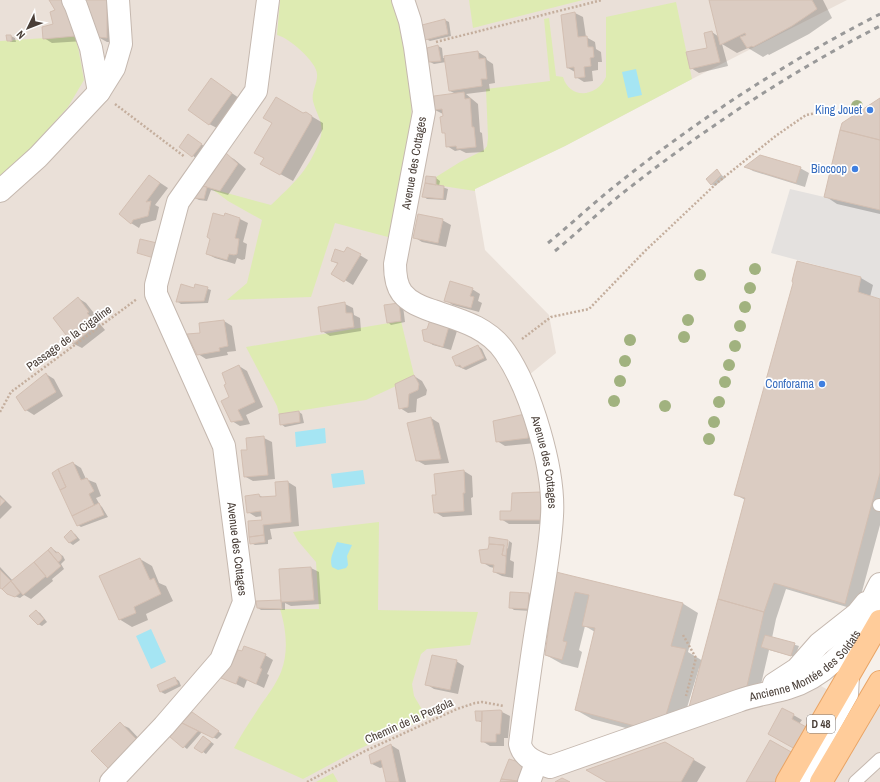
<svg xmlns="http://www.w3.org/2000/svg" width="880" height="782" viewBox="0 0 880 782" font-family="'Archivo Narrow',sans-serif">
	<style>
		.residential { fill: #eae0d8 }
		.green { fill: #deebb2 }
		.parking { fill: #e4e1df }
		.water { fill: #a5e5f3 }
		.shadow { fill: #0003 }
		.building { fill: #dbccc2; stroke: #d3bfb2 }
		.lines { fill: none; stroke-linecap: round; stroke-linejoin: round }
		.lane-casing { stroke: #c5b8af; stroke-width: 14 }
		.street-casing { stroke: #c5b8af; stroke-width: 24 }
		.primary-casing { stroke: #e9a465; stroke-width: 24 }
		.path { stroke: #c4ae9d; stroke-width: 2.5; stroke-dasharray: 2 2; stroke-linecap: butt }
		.lane { stroke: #fff; stroke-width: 12 }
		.street { stroke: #fff; stroke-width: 22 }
		.primary { stroke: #ffcc9a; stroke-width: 22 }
		.rail { stroke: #999; stroke-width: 3; stroke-dasharray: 5 5; stroke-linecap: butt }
		.tree { fill: #a1b27f }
		.shop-dot { fill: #3f7fe0; stroke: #fff; stroke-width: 1.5 }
		.labels { text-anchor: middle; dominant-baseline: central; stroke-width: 3.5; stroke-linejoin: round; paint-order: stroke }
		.shield { fill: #fff; stroke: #807974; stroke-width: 1 }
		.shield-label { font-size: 11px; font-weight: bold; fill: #4a3f38 }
		.shop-label { font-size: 12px; fill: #366cbe; stroke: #fff; text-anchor: end }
		.street-label { font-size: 12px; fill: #4a3f38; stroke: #fff }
	</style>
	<rect width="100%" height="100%" fill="#f6f0ea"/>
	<path class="residential" d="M0,0H847L692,79L565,146L475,189V191L485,250L549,315L556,353L518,384L547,494L516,749L548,771L814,682L867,712L880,689V782H0Z"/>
	<path class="green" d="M280,0H392L399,19L412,96L411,121L397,205L388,237L335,223L311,297L227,300L247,283L262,220L228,201L212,189L271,205C293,184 308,171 319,142C326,124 317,117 313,101C311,92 318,82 317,74C317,62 288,37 277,35Z
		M469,0H583L473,28Z
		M676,2L692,79L565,146L475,189V191L436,185V177L460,162L484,150L487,146L488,138L486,89L550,81L544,19L549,18L556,76L563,77C570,100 597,97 606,77V17Z
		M76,36L84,80L68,107L33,146L0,177V41Z
		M401,321L414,375L396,384V386L366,400L279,414L277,406L246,347Z
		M379,522L378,610L478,612L470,645L427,649L421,654L412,684L414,696L427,718L359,749L303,779L234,748C242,733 251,720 260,706C268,695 276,684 281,672C289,652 286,628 280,609H319L316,562L298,541L293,532Z
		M333,773L338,782H316Z"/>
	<path class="parking" d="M790,189L880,210V299L858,292L861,277L771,253Z"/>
	<path class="water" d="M636,69L642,95L628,98L622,72Z
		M325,428L326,443L296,447L295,432Z
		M363,470L365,484L333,488L331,474Z
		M337,542L352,545L347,556L348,565L346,568L338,570L332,567C329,558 334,551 337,542Z
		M151,629L166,662L151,669L136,636Z"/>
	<path class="shadow" d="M51,0H67L84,41L52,43L44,38L55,25L57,10Z
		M84,0H109L115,42H107L98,37Z
		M710,0H823L832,18L809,34L769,55L768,54L763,57L748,48L737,53L722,44L728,66L699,73L691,68L709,48L712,32L719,37Z
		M575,13L583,17L586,37L595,42L596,49L601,52L602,62H598V70L592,71L593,81L584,82L576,77L575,72L568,68Z
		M445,20L449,22L451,36L430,41L426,39Z
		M7,36H11L15,38L16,42H11L8,40Z
		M438,46L442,48L443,58L478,52L486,57L487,60L493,64L495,83L489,84L490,91L466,94L478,104L480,132L482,133L484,152L466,153L460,150L455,151L447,146L446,134L443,132L444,117L443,114L435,110L456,94L450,91L446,62L434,64L430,62L428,49Z
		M211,79L239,98L217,128L209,124Z
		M880,99V214L837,204L825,196Z
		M306,113L323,123V129L293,181L262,164L265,158L303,114Z
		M192,137L205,147L196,158L180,147Z
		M226,155L234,159L246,169L228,195L211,190L207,201L199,200L195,198Z
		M746,167L800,168L809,173L805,187L753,171Z
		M717,171L725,178L715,186L711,184Z
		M150,176L168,188L155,205L159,207L156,220L141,224L139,228L131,223Z
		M436,178L440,181L439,186L448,189L446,200L427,199L423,196Z
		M226,215L240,219L248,223L243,242L247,244L245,259L242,260L237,258L235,264L215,258L207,254Z
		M442,220L451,225L446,247L422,242L414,237Z
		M348,248L368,260L353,285L333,273L338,264L332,261L345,253Z
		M798,262L861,278L873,285L870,297L880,300V525L857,610L786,589L776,619L772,638L799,646L795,657L769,650L759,693L702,713L701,668H699L682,724L652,735L592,719L576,710L595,632L585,626L579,650L582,652L578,668L562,664L546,655L557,574L682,603L698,613L688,652L703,661L745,500L735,494L794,282Z
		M196,285L211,290L208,303L181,304L178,302L194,289Z
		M472,289L480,294L478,301L482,303L479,312L453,305L445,300Z
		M78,298L86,303L97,317L95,318L105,330L82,348L74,344L54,319Z
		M345,304L353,308L354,315L360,318L361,331L330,336L322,331Z
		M399,304L403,306L405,322L391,325L388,322Z
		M224,321L232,326L236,351L227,352L228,355L206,359L198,354L202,334L201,324Z
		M449,327L457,331L451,350L433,345L425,340Z
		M478,346L482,349L487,360L466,370L457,366Z
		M239,366L247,371L263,407L246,415L250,424L240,426L232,421L230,397Z
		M46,374L54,379L63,396L34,415L26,410Z
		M414,376L422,381L427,390L426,395L417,399L416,412L408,413L400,408Z
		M299,412L302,414L304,423L285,427L281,424Z
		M525,415L536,443L505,446L497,441Z
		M431,418L439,423L449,463L425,465L416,460Z
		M264,438L272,442L275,479L253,481L244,476L248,451Z
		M73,463L81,468L86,479L96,483L101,496L96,498L100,505L102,507L108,517L81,527L78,525L53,474Z
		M464,471L472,476L473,497L471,498L472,515L443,517L435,512L437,496Z
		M288,482L296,487L299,526L270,529L272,539L268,540V544L255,545L251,543L263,521V516L256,517L248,512L259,495L264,498L277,497Z
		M542,493L548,524H509L501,519Z
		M0,495L12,507L0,519Z
		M71,532L75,534L80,540L73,545L70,543L65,537Z
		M509,541L512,543L510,560L514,562L513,578L502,576L494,572V568L490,567L482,562L508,548Z
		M51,548L63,556L65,560L61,564L64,569L52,579L53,581L31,599L24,595L20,598L9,594L0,587V567L13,581Z
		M140,559L152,566L159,583L166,586L173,601L146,614L148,620L132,627L119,619Z
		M311,568L319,572L321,604L291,606L285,603V610H261L258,608L281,601Z
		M529,594L532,596V611L514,610L510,607Z
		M36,611L40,613L47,622L42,626L38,624Z
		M265,655L273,660L267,674L269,675L264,688L247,680L244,688L222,677Z
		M456,661L464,666L458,694L434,689L426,684Z
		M175,678L179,681L181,686L165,694L161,692Z
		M783,709L802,720L799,724L804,753Z
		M500,711L510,716L508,738H504V746H490L482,741L483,723L476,720Z
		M192,713L222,734L217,739L202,732L187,749L171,737Z
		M120,724L129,728L145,745L118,773Z
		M207,739L214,744L206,754L196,747Z
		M665,743L706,767L697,782H609Z
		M391,745L399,750L406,782H387L384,767L380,768L372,764L370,756Z
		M523,766L522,782H501L502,780Z"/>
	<path class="building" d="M49,0H62L76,36L43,39L42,27L53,24L50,12L55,10Z
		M83,0H107V38L97,37Z
		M709,0H812L817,9L792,26L753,47L752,46L747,48L740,37L746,35L745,33L720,45Z
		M575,12L578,37L587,36L588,47H593L594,57L590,58L591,66L584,67L585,77L575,78L574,67L567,68L561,15Z
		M445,19L448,34L425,40L422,25Z
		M712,31L720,62L690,69L686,52L707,48L704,33Z
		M6,35H11L12,41H7Z
		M438,45L441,61L429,62L427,48Z
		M478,51L479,59L485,58L487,79H481L482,86L449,91L444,56Z
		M211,78L232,93L209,125L188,110Z
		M464,92L465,99L470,98L472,127H474L476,147L457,149L456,146L446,147L445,133H442L440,117L443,116L442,109L434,110V96Z
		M276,97L303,113L306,112L312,116L311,121L280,175L260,164L264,158L254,153L272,123L263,118Z
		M880,98V140L840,130L842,123Z
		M840,130L880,140V210L824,197Z
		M188,134L202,144L192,157L179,147Z
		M226,153L238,164L220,191L203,186Z
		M760,155L801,167L796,183L744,167Z
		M717,169L721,175L711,185L706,179Z
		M149,175L160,183L146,202L151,201L148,216L133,220L131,224L119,214Z
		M426,176L436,177V185L425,183Z
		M425,183L444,186L443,199L422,197Z
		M203,186L207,187L204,199L194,198Z
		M213,213L224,216L225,213L240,218L235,238L239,239L237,254L234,255L229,254L227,260L206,254L210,239L207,237Z
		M418,214L443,219L438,243L413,238Z
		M140,239L157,243L154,258L137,253Z
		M347,247L361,254L344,282L331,274L338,263L331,261L335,249L344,252Z
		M797,261L861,277L858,292L880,299V473L845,604L774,583L764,612L718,599L745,498L734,495L793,283L792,281Z
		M450,281L473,288L470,296L474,297L471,308L444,301Z
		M181,284L194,288L195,284L208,287L204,301L176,302Z
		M78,297L89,312L87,313L97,325L73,344L53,318Z
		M345,302L346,313H352L354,327L321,332L318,307Z
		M399,303L401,321L387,323L384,305Z
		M224,320L228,346L219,348L220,351L197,355L187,334L200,333L199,323Z
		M430,320L449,326L443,347L424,341L422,330L427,329Z
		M478,345L484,358L462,368L460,365L456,366L452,357Z
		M239,365L255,402L238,410L243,420L231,422L221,401L229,397L224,385L226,384L222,373Z
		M46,373L56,392L25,411L16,397Z
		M414,375L419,384L418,390L409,394L408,407L399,409L395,384Z
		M299,411L300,422L280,425L279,414Z
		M525,414L526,425H528V438L496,442L493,421Z
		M431,417L441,459L416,461L407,423Z
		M264,436L268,475L244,477L241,450H247L246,438Z
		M73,462L81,480L87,478L94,491L89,494L94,505L72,516L60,490L66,487L58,469Z
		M58,469L66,487L60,490L52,473Z
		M464,470L465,493H463L464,511L434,513L432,495H436L434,474Z
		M288,481L291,522L263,525L264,535L249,537L248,521L262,520L261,511L247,513L245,496L259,494L260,497L276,496L275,482Z
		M542,492L540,520H500V511H511L512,493Z
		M0,497L5,501L0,506Z
		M99,503L104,515L77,526L72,516Z
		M71,530L77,538L69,543L64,537Z
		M264,535L265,542L250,544L249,537Z
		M489,537L508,540L506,556L502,555L504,545L489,544Z
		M489,544L504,545L502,555L506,556V562L505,574L493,572L494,565L481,563L479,550L488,549Z
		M51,547L56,553L58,552L61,555L62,558L60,561L58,562L48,550Z
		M48,550L61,566L47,578L34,562Z
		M140,558L150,580L154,578L161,594L134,607L136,613L119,620L99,576Z
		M34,562L46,576L23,595L11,581Z
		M311,567L314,600L281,602L279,569Z
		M0,570L11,581L2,589L0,588Z
		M556,572L683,603L671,646L686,649L666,715L635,726L575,710L595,628L582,626L589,595L575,592L563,641L567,642L562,660L545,655Z
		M11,581L20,593L15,597L7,594L2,589Z
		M510,592L529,593L528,609L509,608Z
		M718,599L764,612L747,686L689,707Z
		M281,600L282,609L257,608L256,601Z
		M36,610L44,619L38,625L29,616Z
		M765,635L795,643L791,656L761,647Z
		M244,646L266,654L260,668L262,669L256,684L239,676L236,684L221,678L231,665L238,650L242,651Z
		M432,655L457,660L450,690L425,685Z
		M175,677L178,684L160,692L157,685Z
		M782,708L794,714L792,719L808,728L795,749L768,734Z
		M500,710L502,711L500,734H496V742H481L482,711Z
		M475,711H482V721H476Z
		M192,712L219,731L213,738L182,723Z
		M120,722L137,740L109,769L91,751Z
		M182,723L198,731L183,748L170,737Z
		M203,736L211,742L202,753L194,748Z
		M770,740L793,753L777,782H746Z
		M665,742L694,759L681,782H607L586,770Z
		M391,744L399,782H386L381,760L371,764L369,755Z
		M509,759L519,762L523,767L518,781L501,779Z
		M562,778L570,782H555Z
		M501,779L518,781L500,782Z"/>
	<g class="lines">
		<defs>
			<path id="lane" d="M879,505H880
				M803,782L852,695L853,676
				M855,782L880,759"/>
			<g id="street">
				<path d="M73,0L76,6L91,48L99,92L114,68L121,44L118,0"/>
				<path id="s1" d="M403,0L410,21L415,47L424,112L395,264C395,274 396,285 402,293C410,303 422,307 433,311C460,320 488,327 505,352C531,390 555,470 552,516C550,554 542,592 536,630C530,668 525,706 520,744C523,758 537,763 550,767C612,745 675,723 738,701C754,695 771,693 788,688C805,683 821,673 834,661C858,641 866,610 880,584"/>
				<path d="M0,191L38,157L99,92"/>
				<path d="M774,684L797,669L819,644L857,614L866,603"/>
				<path d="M111,782L164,726L221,660L244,602L224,446L156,294V285L178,202L256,91L268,0"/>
				<path d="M529,782L536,763"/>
			</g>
			<path id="primary" d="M787,782L880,621
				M821,782L880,682"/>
		</defs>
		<use href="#lane" class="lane-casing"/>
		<use href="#street" class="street-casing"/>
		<use href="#primary" class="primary-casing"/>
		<path class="path" d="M436,42L602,0
			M115,104L185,157
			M522,339L551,317L589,309L645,251L718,182L777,135L806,115L822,112
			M0,412L11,392L137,299
			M683,635L696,658L686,696
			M307,782L365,751L457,709L475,703L482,702L504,706"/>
		<use href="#lane" class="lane"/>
		<use href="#street" class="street"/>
		<use href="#primary" class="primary"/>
		<path class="rail" d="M548,243C569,226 589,207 610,190C694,122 784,63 880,14
			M555,251C578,232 600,211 624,192C704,129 789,73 880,26"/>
	</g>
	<g class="tree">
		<circle cx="857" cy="106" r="6"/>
		<circle cx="755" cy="269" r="6"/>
		<circle cx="700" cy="275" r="6"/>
		<circle cx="750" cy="288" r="6"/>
		<circle cx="745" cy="307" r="6"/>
		<circle cx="688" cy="320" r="6"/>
		<circle cx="740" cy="326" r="6"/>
		<circle cx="684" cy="337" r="6"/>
		<circle cx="630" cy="340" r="6"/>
		<circle cx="735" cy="346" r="6"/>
		<circle cx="625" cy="361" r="6"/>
		<circle cx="729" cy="365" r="6"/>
		<circle cx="620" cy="381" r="6"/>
		<circle cx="725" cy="382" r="6"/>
		<circle cx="614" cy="401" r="6"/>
		<circle cx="719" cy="402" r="6"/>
		<circle cx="665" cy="406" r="6"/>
		<circle cx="714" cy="422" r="6"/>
		<circle cx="709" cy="439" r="6"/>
	</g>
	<g class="shop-dot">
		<circle cx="870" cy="110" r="4"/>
		<circle cx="855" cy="169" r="4"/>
		<circle cx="822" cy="384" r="4"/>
	</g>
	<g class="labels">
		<rect class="shield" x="807" y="715" width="28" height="18" rx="3"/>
		<g class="shield-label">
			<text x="821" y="724">D 48</text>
		</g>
		<g class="shop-label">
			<text x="862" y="110">King Jouet</text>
			<text x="847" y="169">Biocoop</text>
			<text x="814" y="384">Conforama</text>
		</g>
		<g class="street-label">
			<text transform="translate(414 163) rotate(-80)">Avenue des Cottages</text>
			<text transform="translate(69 338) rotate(-36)">Passage de la Cigaline</text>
			<text stroke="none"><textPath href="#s1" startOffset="538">Avenue des Cottages</textPath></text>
			<text transform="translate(237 549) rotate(83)">Avenue des Cottages</text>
			<text stroke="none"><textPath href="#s1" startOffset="1140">Ancienne Montée des Soldats</textPath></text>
			<text transform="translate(409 721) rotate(-24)">Chemin de la Pergola</text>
		</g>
	</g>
	<g transform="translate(28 28) rotate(227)" stroke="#ffffff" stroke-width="3" paint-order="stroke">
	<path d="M0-3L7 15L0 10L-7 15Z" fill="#4a3f38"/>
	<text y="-6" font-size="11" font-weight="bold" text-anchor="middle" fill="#4a3f38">N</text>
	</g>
</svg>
